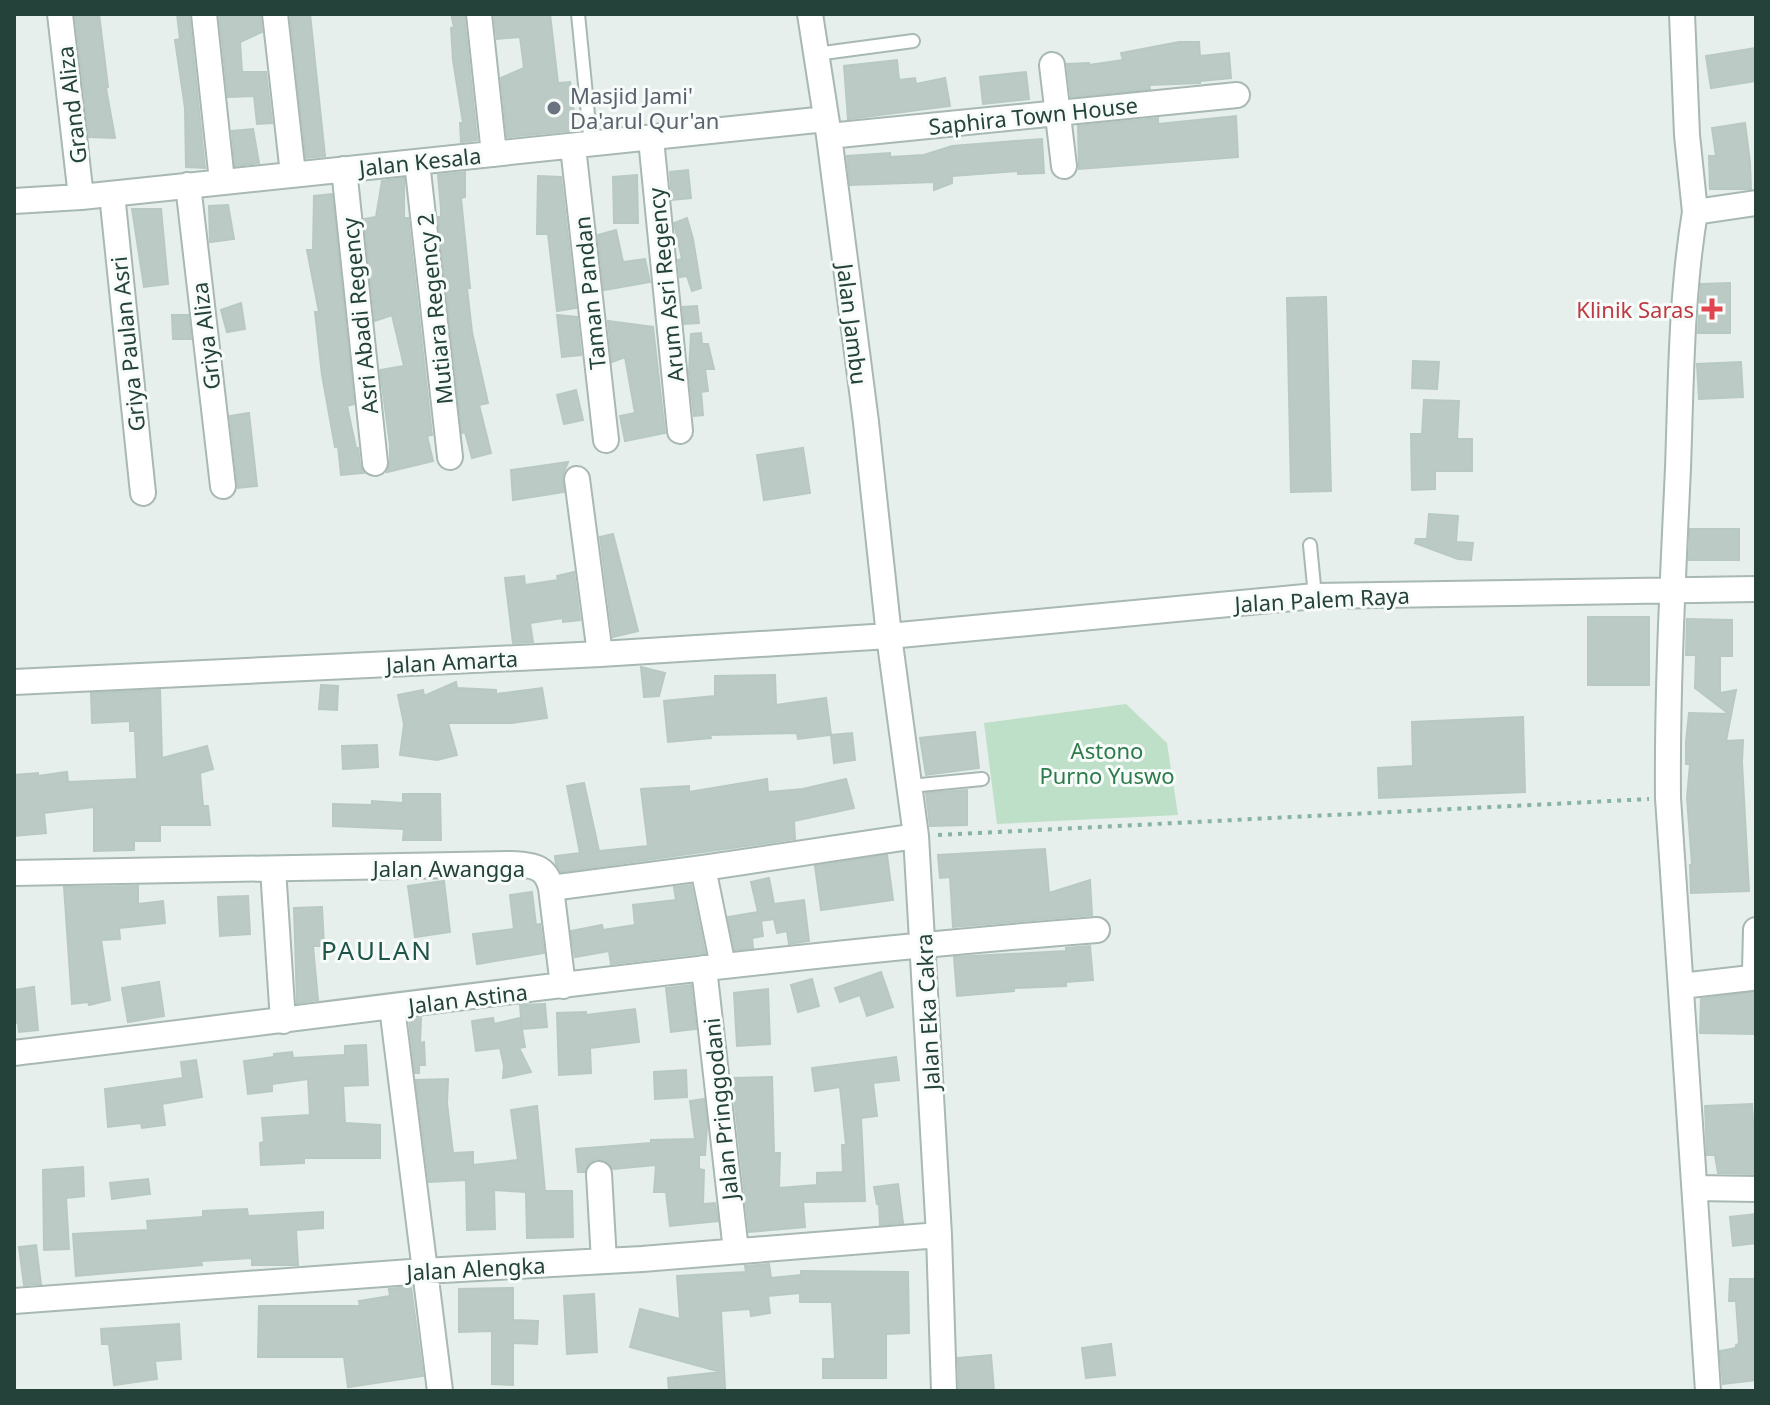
<svg xmlns="http://www.w3.org/2000/svg" width="1770" height="1405" viewBox="0 0 1770 1405" font-family="'Noto Sans',sans-serif">
	<style>
		.green { fill: #bfe0c8 }
		.building { fill: #bbcac4; stroke: #b8c9c2; stroke-width: 2 }
		.lines { fill: none; stroke-linecap: round; stroke-linejoin: round }
		.service-casing { stroke: #a8b8b2; stroke-width: 16 }
		.minor-casing { stroke: #a8b8b2; stroke-width: 28 }
		.path { stroke: #86b3a5; stroke-width: 4; stroke-dasharray: 4 6; stroke-linecap: butt }
		.service { stroke: #fff; stroke-width: 12 }
		.minor { stroke: #fff; stroke-width: 24 }
		.worship-dot { fill: #6b7280; stroke: #f7fbf9; stroke-width: 3 }
		.health-dot { fill: #e0444e; stroke: #f7fbf9; stroke-width: 3 }
		.labels { text-anchor: middle; dominant-baseline: central; stroke-width: 6; stroke-linejoin: round; paint-order: stroke }
		.worship-label { font-size: 22px; fill: #5b616d; stroke: #f7fbf9; text-anchor: start }
		.street-label { font-size: 22px; fill: #24423a; stroke: #f7fbf9 }
		.health-label { font-size: 22px; fill: #be3a42; stroke: #f7fbf9; text-anchor: end }
		.park-label { font-size: 22px; fill: #2d7a4b; stroke: #f7fbf9 }
		.quarter-label { font-size: 26px; letter-spacing: 2px; fill: #1f5548; stroke: #f7fbf9 }
	</style>
	<rect width="100%" height="100%" fill="#e6efeb"/>
	<path class="green" d="M1126,704L1167,743L1178,815L997,824L984,723Z"/>
	<path class="building" d="M75,14H99L108,87L106,88L115,138L89,137Z
		M177,14H189L205,168L186,167L185,108L175,40L180,39Z
		M219,14H260L262,32L240,42L242,72H266L272,123L257,124L254,96L228,97Z
		M290,14H310L325,156L306,158Z
		M451,14H464L477,140L461,142L460,123H463L453,60L451,28L454,27Z
		M494,14H550L558,83L570,82L576,130L507,137L501,78L524,68L520,37L497,39Z
		M1179,42H1199L1200,56L1229,53L1231,78L1200,81V83L1149,85L1150,89L1071,97L1067,64L1089,63V65L1123,60L1121,53Z
		M1756,48V81L1711,88L1706,56Z
		M897,60L899,80L915,78L916,84L945,78L950,106L848,119L844,66Z
		M1026,72L1029,99L983,104L980,77Z
		M1236,116L1238,157L1079,169L1078,126L1158,118V124Z
		M1745,123L1750,162L1751,189H1710L1709,156H1716L1712,128Z
		M253,129L259,163L235,166L232,131Z
		M1042,139L1044,173L1018,174V171L952,176V183L934,190V182L850,185L847,156L890,153V157L924,155L952,146Z
		M688,170L691,198L672,200L670,172Z
		M465,172V197L461,198L470,288H467L472,332L488,403L479,405L491,453L472,458L465,432L462,433L438,217H441V209L438,175Z
		M637,175L638,223H614L613,177Z
		M538,176L561,177L576,308L557,311L548,234H537Z
		M404,178V218H408L432,435L427,436L433,461L387,472L390,462V445L380,370L404,366L392,315L375,321L364,219L376,217L382,181Z
		M332,194L354,404L347,406L356,448H358L360,465L364,473L341,475L338,446L335,447L322,375L315,312H319L307,250H313L314,196Z
		M228,205L234,239L210,242L209,206Z
		M132,209H161L168,284L144,287Z
		M687,218L693,239L701,288L692,291L687,276L680,277L678,260L682,259L674,223Z
		M616,230L623,262L645,259L650,282L604,290L598,235Z
		M1730,283V333H1698L1701,284Z
		M1326,297L1331,491L1291,492L1287,298Z
		M241,303L245,329L227,332L221,310Z
		M697,306L699,323L684,324L683,307Z
		M172,315H188L191,339H173Z
		M557,315L577,317L581,355L562,357Z
		M608,321L653,327L665,433L625,441L620,416L635,413L625,357L612,362Z
		M701,333L702,344H708L714,369H705L708,391L701,392L703,415L694,416L689,372L691,334Z
		M1413,361L1439,362L1437,389L1412,388Z
		M1741,362L1743,397L1699,399L1697,364Z
		M576,390L583,420L564,424L557,395Z
		M1424,400L1459,401L1457,439H1472V471H1435V489L1412,490L1411,434H1422Z
		M249,413L257,486L238,488L230,416Z
		M803,448L810,493L764,500L757,455Z
		M568,462L563,474L564,492L513,500L511,470Z
		M1429,514L1458,516L1456,542L1473,543L1471,560L1458,559L1415,543L1416,539H1427Z
		M1690,529H1739V560H1689Z
		M613,534L638,631L613,637L600,537Z
		M574,572L580,620L563,622V618L530,623L533,642L513,643L505,578L524,576L525,585L558,580L557,576Z
		M1588,617H1649V685H1588Z
		M1687,619L1732,620V656H1720V693L1736,690L1726,741L1743,740L1742,762L1749,891L1691,893L1690,865H1692L1687,798L1690,764H1686V742L1689,713L1729,714L1695,688L1696,655H1686Z
		M641,667L665,673L659,696L644,697Z
		M775,675L776,705L826,698L831,735L798,739L797,733L710,735L711,738L668,742L664,701L715,696V676Z
		M456,682L457,688L496,690V694L542,688L547,718L512,723H448L457,755L437,760L400,755L404,724L398,695L423,690L424,696Z
		M321,685L338,686L337,710L319,709Z
		M160,690L162,758L207,746L213,769L200,773L203,806H208L210,825H160V841H134V850L94,851V807L44,813L46,833L14,836V775L38,773V776L67,772L68,782L137,779L135,731H130V721L92,723L91,693Z
		M1523,717L1525,792L1379,798L1378,768L1413,766L1412,722Z
		M975,732L979,768L926,775L920,738Z
		M852,733L855,760L834,763L831,735Z
		M377,745L378,767L343,769L342,746Z
		M767,779L768,792L803,789L846,779L854,808L794,821L795,839L561,872L556,864L555,856L580,853L567,786L584,783L599,851L648,846L641,789L689,786V792Z
		M967,790V825L930,826L926,793Z
		M403,794H440L441,840H403L404,829L333,826V804L372,805V801L403,803Z
		M1045,849L1049,893L1090,880L1092,915L953,927L950,877L940,878L938,855Z
		M887,855L893,900L821,910L815,866Z
		M769,878L774,904L804,900L809,941L789,944L787,931L777,933L774,919L761,921L763,936L752,938L753,948L735,950L728,917L758,912L751,882Z
		M444,881L450,932L415,937L408,886Z
		M691,885L705,953L611,964L609,951L575,957L571,931L602,925L603,930L635,925L633,905L676,900L674,887Z
		M138,886V904L163,901L165,923L119,928L120,939L101,940L110,1000L89,1005L88,1002L72,1004L64,887Z
		M532,892L536,925L540,924L544,953L477,964L473,934L514,929L510,895Z
		M248,896L250,934L220,936L218,897Z
		M322,907L324,946H313L318,1000L297,1003L294,908Z
		M1090,946L1093,980L1066,982V986L1014,988V991L957,996L954,957L1066,951V948Z
		M881,972L893,1007L867,1016L860,995L840,1002L835,988Z
		M812,979L819,1006L798,1012L791,985Z
		M159,982L164,1016L128,1022L122,988Z
		M691,985L696,1029L671,1032L666,988Z
		M34,987L38,1030L19,1032L18,1023H14V990Z
		M768,989L770,1044L737,1046L734,993Z
		M1754,992L1756,1034L1700,1033L1701,999Z
		M545,1004L547,1027L522,1029L520,1005Z
		M635,1009L639,1042L590,1048L591,1073L559,1075L557,1013L586,1012V1015Z
		M421,1018L420,1043L424,1042L425,1065H419V1073H415L409,1019Z
		M493,1018L494,1024L520,1018L525,1047L519,1048L531,1072L503,1078L504,1066L500,1048L476,1051L472,1021Z
		M366,1045L368,1085L343,1086L345,1123L380,1125V1158H304V1163L261,1165L260,1143L264,1142L262,1118L310,1115L308,1079L272,1084V1091L248,1094L244,1061L274,1057V1054L292,1052L293,1058L345,1055V1046Z
		M896,1057L899,1080L873,1083L877,1116L861,1118L865,1201L803,1202L805,1227L749,1232L732,1078L772,1077L774,1153H780L779,1188L817,1185V1173L843,1172L842,1145H846L840,1087L815,1091L812,1068Z
		M196,1060L202,1097L162,1104L165,1125L142,1128L141,1123L108,1127L105,1089L183,1078L181,1062Z
		M686,1070L687,1097L655,1099L654,1072Z
		M448,1079L447,1103L453,1153L473,1152V1165L518,1160L511,1110L537,1106L545,1191H572L573,1237L527,1238L526,1192L494,1190L495,1229L467,1230L466,1180L429,1182L416,1080Z
		M704,1099L707,1126L705,1155H699V1169L704,1170L703,1204L715,1203L718,1221L670,1226L666,1192H654L656,1165L613,1169L606,1161L597,1159L590,1162L585,1172H578L576,1149L651,1143V1140L695,1139L690,1101Z
		M1752,1104L1754,1136H1756V1174L1718,1173L1715,1155H1707L1705,1106Z
		M83,1167L84,1196L66,1198L69,1249L44,1250L43,1170Z
		M148,1179L150,1194L112,1199L110,1183Z
		M898,1184L903,1223L880,1225L879,1204H877L874,1187Z
		M247,1209L248,1216L323,1212V1228L296,1230L298,1265H252V1258L201,1261L202,1265L76,1276L73,1234L148,1230L147,1221L203,1217V1211Z
		M1756,1214V1243L1733,1246L1730,1217Z
		M36,1245L41,1284L24,1285L19,1247Z
		M769,1264L771,1278L801,1275V1271L908,1272L909,1333L886,1334V1378H823V1359H835L832,1302H800V1293L768,1296L770,1313L751,1316L750,1309L721,1311L725,1388L669,1391L668,1378L721,1372L630,1347L640,1309L680,1319L677,1276L746,1272L745,1266Z
		M1730,1279H1756V1380L1723,1384L1720,1351L1736,1348V1345L1739,1344L1736,1301H1729Z
		M411,1287L423,1376L348,1387L344,1357H258L259,1306H360L359,1301L390,1296L389,1289Z
		M513,1288V1320L538,1321L537,1344L513,1343V1385L492,1384V1331L459,1332V1289Z
		M594,1294L597,1352L567,1354L564,1296Z
		M179,1324L181,1359L155,1361L157,1379L114,1385L109,1344H102L101,1329Z
		M1111,1344L1115,1375L1086,1378L1082,1348Z
		M991,1355L994,1391H959L958,1358Z"/>
	<g class="lines">
		<defs>
			<path id="service" d="M578,14L591,145
				M816,54L913,41
				M1310,545L1315,596
				M910,786L982,779"/>
			<path id="minor" d="M60,14L81,197
				M204,14L222,181
				M275,14L293,174
				M479,14L494,154
				M810,14L829,136L866,422L889,636L916,836L939,1235L944,1391
				M1682,14L1687,135L1695,212
				M1052,65L1064,166
				M829,136L1237,95
				M651,139L680,431
				M573,147L606,440
				M417,162L450,457
				M344,169L375,463
				M188,185L223,486
				M112,194L143,493
				M14,201L81,197L826,119
				M577,479L600,654
				M14,682L600,654L889,636L1315,596L1756,589
				M703,868L723,966
				M273,869L283,1021
				M14,873L509,864C531,865 546,865 551,888L703,868L916,836
				M551,888L563,986
				M704,968L736,1251
				M1681,986L1751,978L1755,971L1756,930
				M392,1007L440,1391
				M14,1053C375,1010 735,958 1097,930
				M599,1174L604,1261
				M1695,1188L1756,1189
				M14,1301L424,1271L642,1259L939,1235
				M1708,1391L1668,798C1667,688 1673,578 1678,468C1681,383 1681,296 1695,212L1756,203"/>
		</defs>
		<use href="#service" class="service-casing"/>
		<use href="#minor" class="minor-casing"/>
		<path class="path" d="M938,835L1649,799"/>
		<use href="#service" class="service"/>
		<use href="#minor" class="minor"/>
	</g>
	<circle class="worship-dot" cx="554" cy="108" r="8"/>
	<path class="health-dot" d="M1708 297h8v8h8v8h-8v8h-8v-8h-8v-8h8z"/>
	<g class="labels">
		<g class="worship-label">
			<text x="570" y="95">Masjid Jami'<tspan x="570" dy="25">Da'arul Qur'an</tspan></text>
		</g>
		<g class="street-label">
			<text transform="translate(71 105) rotate(-97)">Grand Aliza</text>
			<text transform="translate(1033 115) rotate(-6)">Saphira Town House</text>
			<text transform="translate(420 161) rotate(-6)">Jalan Kesala</text>
			<text transform="translate(665 285) rotate(-96)">Arum Asri Regency</text>
			<text transform="translate(589 293) rotate(-96)">Taman Pandan</text>
			<text transform="translate(434 309) rotate(-96)">Mutiara Regency 2</text>
			<text transform="translate(359 316) rotate(-96)">Asri Abadi Regency</text>
			<text transform="translate(853 324) rotate(83)">Jalan Jambu</text>
			<text transform="translate(205 336) rotate(-97)">Griya Aliza</text>
			<text transform="translate(127 344) rotate(-96)">Griya Paulan Asri</text>
			<text transform="translate(1322 599) rotate(-3)">Jalan Palem Raya</text>
			<text transform="translate(452 661) rotate(-3)">Jalan Amarta</text>
			<text x="449" y="868">Jalan Awangga</text>
			<text transform="translate(468 998) rotate(-7)">Jalan Astina</text>
			<text transform="translate(927 1012) rotate(-93)">Jalan Eka Cakra</text>
			<text transform="translate(720 1109) rotate(-96)">Jalan Pringgodani</text>
			<text transform="translate(476 1268) rotate(-3)">Jalan Alengka</text>
		</g>
		<g class="health-label">
			<text x="1694" y="309">Klinik Saras</text>
		</g>
		<g class="park-label">
			<text x="1107" y="750">Astono<tspan x="1107" dy="25">Purno Yuswo</tspan></text>
		</g>
		<g class="quarter-label">
			<text x="377" y="950">PAULAN</text>
		</g>
	</g>
	<rect width="1770" height="1405" fill="none" stroke="#24423a" stroke-width="32"/>
</svg>
